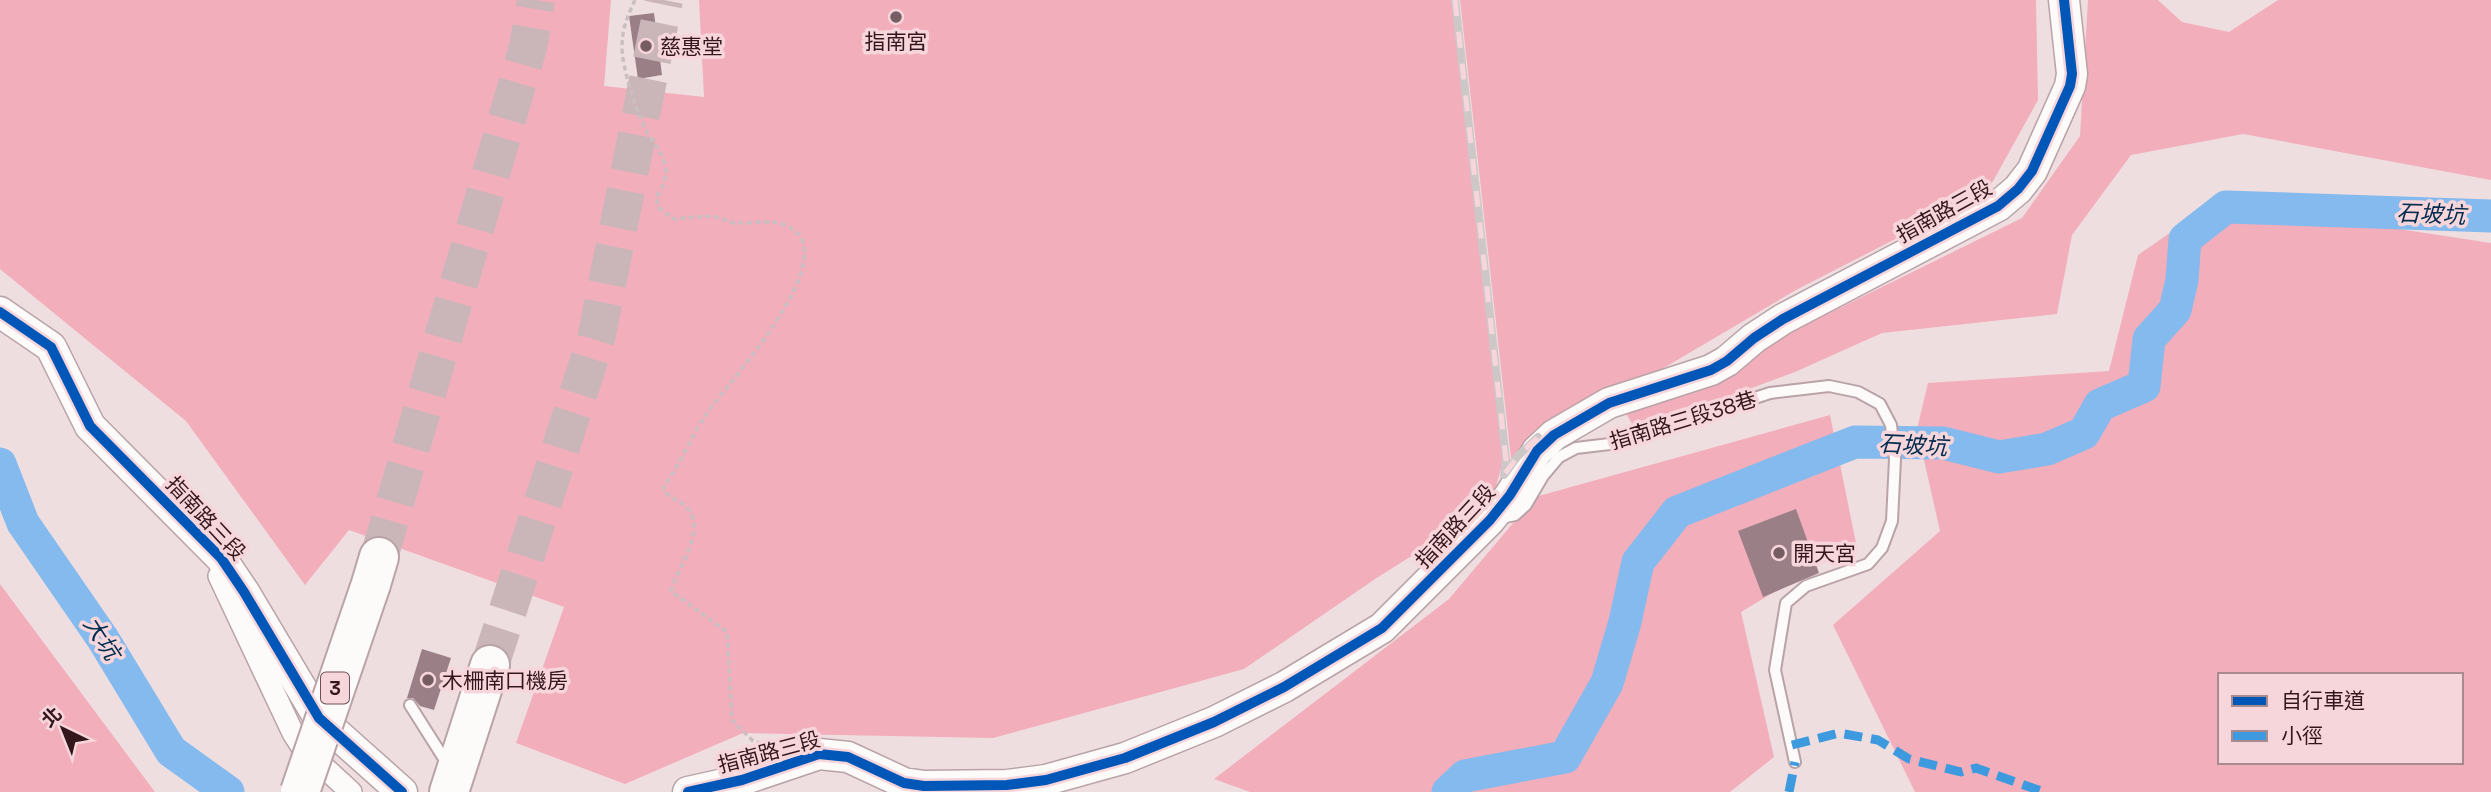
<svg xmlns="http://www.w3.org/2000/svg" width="2491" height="792" viewBox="0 0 2491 792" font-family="'Space Grotesk','Noto Sans TC',sans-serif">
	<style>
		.forest { fill: #f2aebb; fill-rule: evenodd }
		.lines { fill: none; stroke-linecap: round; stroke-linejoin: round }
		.river { stroke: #85baee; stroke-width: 33 }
		.building { fill: #9a7f87 }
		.highway-tunnel { stroke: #cab6b9; stroke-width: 38; stroke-dasharray: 38 19; stroke-linecap: butt }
		.lane-casing { stroke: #b9a3a7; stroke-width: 14 }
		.street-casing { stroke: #b9a3a7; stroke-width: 24 }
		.secondary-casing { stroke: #b9a3a7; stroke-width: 33 }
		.highway-casing { stroke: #b9a3a7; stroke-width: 42 }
		.path { stroke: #c9bfc1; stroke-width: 3.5; stroke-dasharray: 5 3.5; stroke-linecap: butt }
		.lane { stroke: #fdfafa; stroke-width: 10 }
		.street { stroke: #fdfafa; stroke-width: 21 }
		.secondary { stroke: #fdfafa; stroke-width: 30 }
		.highway { stroke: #fdfafa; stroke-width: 38 }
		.rail-casing { stroke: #cdc7c8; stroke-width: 8 }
		.rail { stroke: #f7d6db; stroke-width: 5; stroke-dasharray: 16; stroke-linecap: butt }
		.highway-bridge-casing { stroke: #b9a3a7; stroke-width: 42; stroke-linecap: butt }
		.highway-bridge { stroke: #fdfafa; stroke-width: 38 }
		.quiet { stroke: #3e9adf; stroke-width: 9; stroke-dasharray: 18 9; stroke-linecap: butt }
		.cycleway-casing { stroke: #f7d6db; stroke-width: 15 }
		.cycleway { stroke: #0057b8; stroke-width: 10 }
		.poi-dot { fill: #755d61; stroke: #f7d6db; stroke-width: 2.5 }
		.labels { text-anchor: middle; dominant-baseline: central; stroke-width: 7; stroke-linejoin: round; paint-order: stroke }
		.shield { fill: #f7d6db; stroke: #6e5056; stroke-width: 2 }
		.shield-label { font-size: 19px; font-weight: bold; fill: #34171d }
		.poi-label { font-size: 21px; fill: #34171d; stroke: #f7d6db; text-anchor: start }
		.street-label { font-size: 21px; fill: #34171d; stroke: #f7d6db }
		.water-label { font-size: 23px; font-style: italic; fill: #002c4f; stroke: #f7d6db }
	</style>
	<rect width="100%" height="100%" fill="#efdee0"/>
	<path class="forest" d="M0,0H611L604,86L704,97L699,0H1452L1503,461L1492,501L1486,509L1375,579L1244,669L993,738L743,733L625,784L516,743L564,607L349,530L305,585L186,421L0,269Z
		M1460,0H2036L2038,100L1987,192L1796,290L1511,458Z
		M2088,0H2158L2182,22L2229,32L2278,0H2491V180L2243,134L2131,155L2072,235L2057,314L1882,333L1795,372L1636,431L1626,413L2022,218L2080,136Z
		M2216,201L2491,243V792H1915L1833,625L1940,531L1917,429L1928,383L2109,371L2138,255ZM2220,675H2461V762H2220Z
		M1830,415L1856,543L1741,612L1774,757L1730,792H1250L1214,779L1449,599L1535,497Z
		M0,584L155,792H0Z"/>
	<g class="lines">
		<path class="river" d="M0,464L23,523L103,639L171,751L228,792
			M1448,792L1465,776L1565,757L1607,683L1625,622L1638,562L1677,512L1855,442L1943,443L1999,457L2047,449L2084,433L2100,405L2144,386L2149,339L2175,310L2182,280L2185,239L2226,207L2491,216"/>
	</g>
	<path class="building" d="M654,13L662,75L638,79L629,16Z
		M1796,509L1819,573L1763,597L1738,531Z
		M422,649L451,658L434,710L420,706L413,698H407Z"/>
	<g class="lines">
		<path class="highway-tunnel" d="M379,557L528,47L536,0
			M490,665L596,339L664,0"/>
		<defs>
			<path id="lane" d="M1501,518L1515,515L1526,505L1543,476L1559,457L1576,448L1618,443L1770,393L1829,386L1858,392L1880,404L1891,425L1895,459L1892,521L1882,548L1868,564L1806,586L1786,603L1775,670L1795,762
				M410,705L448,765"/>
			<path id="street" d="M219,576L293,733L302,747L351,792"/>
			<path id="secondary" d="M0,312L51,347L90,426L221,558L244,592L319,718L402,792
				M688,792L742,780L819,754L848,757L904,783L924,786L1007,785L1046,780L1125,758L1214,722L1284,687L1382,628L1490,520L1510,495L1537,451L1554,435L1609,403L1711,370L1727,361L1754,338L1783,319L1998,206L2018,189L2032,171L2070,86L2072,74L2064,0"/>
			<path id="highway" d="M371,584L379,557
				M449,792L490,665"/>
		</defs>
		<use href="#lane" class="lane-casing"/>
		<use href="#street" class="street-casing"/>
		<use href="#secondary" class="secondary-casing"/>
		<use href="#highway" class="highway-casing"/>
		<path class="path" d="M635,0C628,15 622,29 622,46C621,65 637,113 646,130C654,145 669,159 665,179C664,185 659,192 656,198L659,208L674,219C688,218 702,215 716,217C723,218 729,223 736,223C754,224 772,218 789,227C845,255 733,378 712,406C693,431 682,462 663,488C669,500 680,499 688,509C706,531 678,567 671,591L727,632L732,720L753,741L767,745"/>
		<use href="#lane" class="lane"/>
		<use href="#street" class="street"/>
		<use href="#secondary" class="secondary"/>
		<use href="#highway" class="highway"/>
		<defs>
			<path id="rail" d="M1455,0L1506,460L1504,475L1518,456L1538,437"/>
		</defs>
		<use href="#rail" class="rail-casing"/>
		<use href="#rail" class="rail"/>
		<defs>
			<path id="highway-bridge" d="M300,792L371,584"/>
		</defs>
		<use href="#highway-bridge" class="highway-bridge-casing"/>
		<use href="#highway-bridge" class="highway-bridge"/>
		<path class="quiet" d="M1792,745L1839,733L1878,740L1909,759L1961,772L1976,768L2044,792
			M1789,792L1795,762"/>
		<defs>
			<path id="cycleway" d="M0,312L51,347L90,426L221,558L244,592L319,718L402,792
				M688,792L742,780L819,754L848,757L904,783L924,786L1007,785L1046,780L1125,758L1214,722L1284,687L1382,628L1490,520L1510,495L1537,451L1554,435L1609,403L1711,370L1727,361L1754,338L1783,319L1998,206L2018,189L2032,171L2070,86L2072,74L2064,0"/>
		</defs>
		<use href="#cycleway" class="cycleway-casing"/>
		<use href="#cycleway" class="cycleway"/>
	</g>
	<g class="poi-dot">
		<circle cx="896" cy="17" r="7"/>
		<circle cx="646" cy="46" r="7"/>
		<circle cx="1779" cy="553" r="7"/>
		<circle cx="428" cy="680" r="7"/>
	</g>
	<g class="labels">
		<rect class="shield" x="321" y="672.5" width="28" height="31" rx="5"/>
		<g class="shield-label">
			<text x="335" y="688">3</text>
		</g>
		<g class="poi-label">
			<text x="896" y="41" text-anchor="middle">指南宮</text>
			<text x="660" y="46">慈惠堂</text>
			<text x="1793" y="553">開天宮</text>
			<text x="442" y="680">木柵南口機房</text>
		</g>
		<g class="street-label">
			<text transform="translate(1944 211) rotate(-29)">指南路三段</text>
			<text transform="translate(1683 420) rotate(-17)">指南路三段38巷</text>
			<text transform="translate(206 518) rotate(47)">指南路三段</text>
			<text transform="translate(1455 526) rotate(-47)">指南路三段</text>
			<text transform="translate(769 752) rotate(-15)">指南路三段</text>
		</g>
		<g class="water-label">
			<text transform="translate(2431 214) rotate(2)">石坡坑</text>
			<text transform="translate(1913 445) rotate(3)">石坡坑</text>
			<text transform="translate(102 638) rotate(57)">大坑</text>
		</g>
	</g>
	<rect x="2218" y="673" width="245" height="91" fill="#f7d6db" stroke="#a98a8f" stroke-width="2"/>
	<rect x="2232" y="696" width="35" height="10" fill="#0057b8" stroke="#a98a8f" stroke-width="2"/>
	<text x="2281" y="708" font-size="21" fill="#34171d">自行車道</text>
	<rect x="2232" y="731" width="35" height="10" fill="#3e9adf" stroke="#a98a8f" stroke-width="2"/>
	<text x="2281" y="743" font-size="21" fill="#34171d">小徑</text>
	<g transform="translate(63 729) rotate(317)" stroke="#f7d6db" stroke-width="5" paint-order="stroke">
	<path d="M0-5L12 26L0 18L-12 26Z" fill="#34171d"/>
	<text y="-10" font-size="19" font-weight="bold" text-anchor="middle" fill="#34171d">北</text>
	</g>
</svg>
